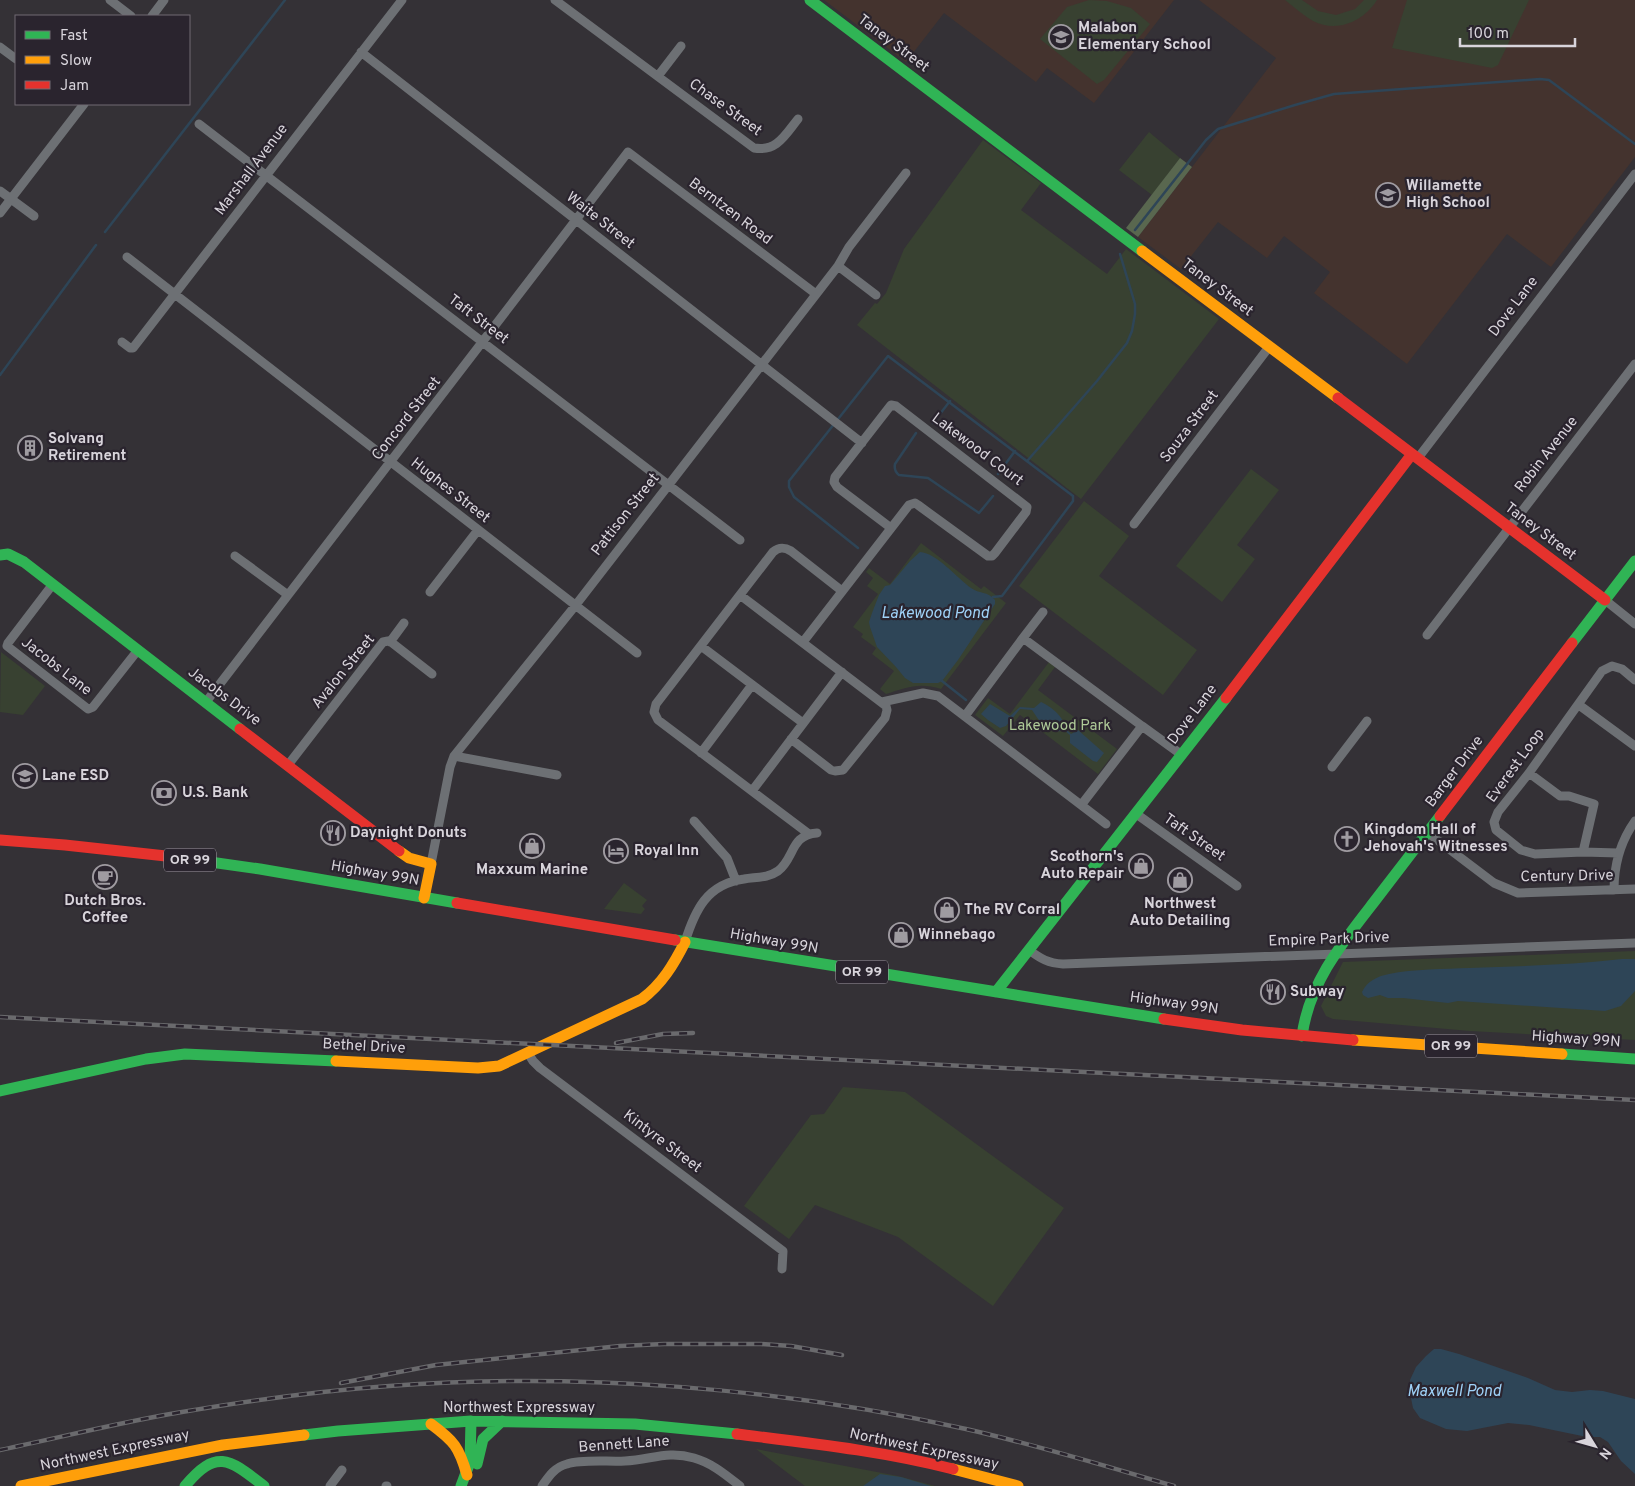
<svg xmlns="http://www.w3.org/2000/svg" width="1635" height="1486" viewBox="0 0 1635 1486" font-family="Overpass,sans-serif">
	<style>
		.education { fill: #44332e }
		.green { fill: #384131 }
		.forest { fill: #59674f }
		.water { fill: #2e4557 }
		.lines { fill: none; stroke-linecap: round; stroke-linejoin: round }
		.stream { stroke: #2e4557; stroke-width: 2.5 }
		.street { stroke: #6d7074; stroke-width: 9 }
		.fast { stroke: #30b455; stroke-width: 11 }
		.slow { stroke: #ff9f0a; stroke-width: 11 }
		.jam { stroke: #e5322d; stroke-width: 11 }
		.rail-casing { stroke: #6a6a6d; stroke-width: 4.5 }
		.rail { stroke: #2a242e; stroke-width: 2.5; stroke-dasharray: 8; stroke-linecap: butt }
		.labels { text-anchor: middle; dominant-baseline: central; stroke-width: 4.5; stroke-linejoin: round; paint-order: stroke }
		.shield { fill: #2a242e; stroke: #a49fa7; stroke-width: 1 }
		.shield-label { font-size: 14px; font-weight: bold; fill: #d8d4db }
		.poi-label { font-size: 15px; font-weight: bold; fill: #d8d4db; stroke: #2a242e; text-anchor: start }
		.street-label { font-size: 15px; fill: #d8d4db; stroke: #2a242e }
		.park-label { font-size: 15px; fill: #aeca98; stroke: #2a242e }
		.water-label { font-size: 16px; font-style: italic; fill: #9fd2f8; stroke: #2a242e }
	</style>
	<rect width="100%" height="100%" fill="#343136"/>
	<path class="education" d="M824,0H1174L1094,103L1047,68L1036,82L944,13L906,62Z
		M1199,0H1635V157L1551,267L1507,234L1407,364L1314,293L1330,272L1284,236L1267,258L1218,222L1181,269L1138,237L1276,58Z"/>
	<path class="green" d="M1089,0L1107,1L1131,8L1150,24L1104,80L1097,84L1040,39L1067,7Z
		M1285,0H1302L1318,11L1336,15L1355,9L1364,0H1377C1363,22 1337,33 1313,21C1303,15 1294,7 1285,0Z
		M1407,0H1529L1498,65L1492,68L1392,48Z
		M1149,132L1180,158L1152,195L1119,170Z
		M983,140L1041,183L1021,210L1107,274L1126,249L1219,319L1081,499L857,325L875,303L877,304L886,293L904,249Z
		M1251,469L1279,490L1237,545L1255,559L1222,602L1176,566Z
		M1084,501L1129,536L1099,576L1197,650L1163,695L1019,586Z
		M921,543L981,589L984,586L1006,603L941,689C920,682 907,687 886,694L880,689L894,671L872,654L876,648L861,637L863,634L853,627L878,594L867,586L873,578L866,572L869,568L890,584Z
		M1,652L45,686L23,715L0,712Z
		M1049,662L1055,667L1038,690L1117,749L1098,774L1020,715L1003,736L975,715L988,698L1010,714Z
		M624,883L647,900L642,906L645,909L641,914L604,909Z
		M1635,951V1040L1470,1031L1333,1019L1326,1016L1321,1006L1343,962Z
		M843,1087L905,1092L1064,1208L993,1306L898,1237L815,1205L789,1239L744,1206L811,1115L824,1114Z
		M756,1449L898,1476L935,1486H805Z"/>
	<path class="forest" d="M1180,158L1192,167L1138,237L1126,228Z"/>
	<path class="water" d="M920,552C937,553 957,578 971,588C979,594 988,591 995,600V604L958,660L942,681L938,683H913L905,678L896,667L877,647L870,627L869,622L872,613L879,595L885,586L890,585L910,561Z
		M1041,702C1050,706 1065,717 1064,727L1071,734L1078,730L1104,753L1097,762L1093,761L1070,743V735L1064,730L1056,732L1038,719L1032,710L1020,709L1006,726L1000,728L988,720L981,714L990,704L1010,716L1020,707L1034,708Z
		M1622,959H1635V991L1621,1006L1605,1011L1458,1001L1448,1003L1403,998H1388L1380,995L1368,998L1363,995L1362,992C1367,981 1378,976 1389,974C1413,969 1445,969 1469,968C1521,966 1571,965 1622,959Z
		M1434,1349H1441L1459,1354L1528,1378L1555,1390L1572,1392L1590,1390L1603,1391L1635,1399V1474L1621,1461L1608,1442L1600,1437H1587L1529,1425L1508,1423L1467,1431L1446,1429L1420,1418L1413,1408L1410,1393V1380L1416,1367L1426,1356Z
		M880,1474L901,1477L931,1486H863Z"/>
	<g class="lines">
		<path class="stream" d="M1135,230L1206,140L1218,129L1295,105L1334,94L1540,79L1549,80L1635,144
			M105,232L285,0
			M0,375L96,245
			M933,423L950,401
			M916,433L895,464C894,469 895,472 899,475L928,478L979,513L993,496
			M1028,460L1097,381L1127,343L1132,331L1135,314V304L1120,254
			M998,474L1015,451
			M858,548L794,497L789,487V481L888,356L1073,496V501L1002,596L993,597
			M942,681L966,700"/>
		<path class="street" d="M110,0L131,16
			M555,0L754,148C777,152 785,135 798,119
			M152,16L164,0
			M0,47L16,59
			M361,52L862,443
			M658,76L681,46
			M199,124L740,540
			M0,191L34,216
			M0,213L84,104
			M127,257L637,653
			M838,266L876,295
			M122,342L130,348H133L402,0
			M1418,458L1635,174
			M1134,524L1269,347
			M235,556L288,595
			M53,584L8,643L7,646L88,709L93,707L138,650
			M430,592L478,530
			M740,595L886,706L887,710L885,718L843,770L835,771L831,770L791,739
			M1605,600L1635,624
			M1427,635L1635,364
			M1023,638L1043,612
			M390,642L404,623
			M803,642L909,505L915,503L918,505L988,556H992L995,553L1026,512L1027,507L896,406L891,405L835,477L834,482L837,487L891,528
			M701,646L803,723
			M206,702L628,152L816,294
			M882,702L923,693L938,696L1106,824
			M1579,705L1635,746
			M965,716L1023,638L1142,726L1082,804
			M1142,726L1182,755
			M701,753L752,685
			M454,756L557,775
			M288,765L383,642L388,641L391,642L432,674
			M1332,767L1367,721
			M1529,773L1560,796H1569L1594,804L1583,852
			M752,791L842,672
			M1135,813L1237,886
			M694,821L727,858L736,881
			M1428,833L1494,883L1518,893L1635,889
			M809,834L658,720L654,712L656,704L773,552C779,547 784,547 791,551L842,591
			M1618,853L1583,852L1535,854L1521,850L1496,830L1494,822L1498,812L1529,773L1602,671L1612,666L1622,669L1635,680
			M431,864L450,767L454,756L462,746L575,606L838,266L849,247L906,173
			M1614,890C1614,864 1620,842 1635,821
			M685,942C695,910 707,884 744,879C756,877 768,878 778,871C795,858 790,835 817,833
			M1029,950C1041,959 1048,963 1063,964L1635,943
			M528,1053L533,1061L540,1068L783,1251L782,1269
			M330,1486L342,1470
			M386,1486H387
			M542,1486C549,1476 555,1467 567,1464C582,1459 609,1462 625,1461C651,1460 667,1450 694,1458C712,1463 726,1475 740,1486"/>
		<path class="fast" d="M810,0L1142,251
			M0,555L8,554L24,562L240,729
			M1572,643L1635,561
			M175,857L260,869L457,903
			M675,940L1164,1019
			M996,992L1226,698
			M1302,1036C1309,983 1342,943 1374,902C1396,873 1418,845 1440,816
			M1562,1054L1635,1059
			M0,1091L146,1059L185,1054L336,1061
			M304,1435L338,1431L471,1421L635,1424L737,1434
			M477,1464L483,1439L502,1421
			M185,1486C217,1448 229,1459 264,1486
			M461,1486L470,1462L471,1421"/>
		<path class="slow" d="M1142,251L1338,398
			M399,851L409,858L431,864L424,898
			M1353,1040L1562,1054
			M336,1061L478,1068L499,1066L642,999C662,984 674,964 685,942
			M431,1424C454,1441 459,1447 467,1475
			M953,1469L1018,1486
			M21,1486L223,1445L304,1435"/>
		<path class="jam" d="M1338,398L1605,600
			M1226,698L1412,454
			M240,729L399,851
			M1440,816L1572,643
			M0,840L65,845L175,857
			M457,903L675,940
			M1164,1019L1242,1030L1353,1040
			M737,1434C809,1443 883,1451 953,1469"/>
		<defs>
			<path id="rail" d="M0,1017L1635,1100
				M616,1043L663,1034L693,1033
				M341,1383L436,1365L620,1346L664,1344H761L791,1346L842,1355
				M0,1450C58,1438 117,1423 176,1413C246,1401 318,1391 389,1386C580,1372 780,1388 966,1429C1037,1445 1105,1466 1174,1486"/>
		</defs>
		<use href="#rail" class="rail-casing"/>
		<use href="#rail" class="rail"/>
	</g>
	<defs>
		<symbol id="school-ring" viewBox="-11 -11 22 22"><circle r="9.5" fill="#2a242e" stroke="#9f9ba1" stroke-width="1.5"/><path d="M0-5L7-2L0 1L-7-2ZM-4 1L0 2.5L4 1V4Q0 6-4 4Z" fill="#9f9ba1"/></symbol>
		<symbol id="building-ring" viewBox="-11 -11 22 22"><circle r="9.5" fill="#2a242e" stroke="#9f9ba1" stroke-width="1.5"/><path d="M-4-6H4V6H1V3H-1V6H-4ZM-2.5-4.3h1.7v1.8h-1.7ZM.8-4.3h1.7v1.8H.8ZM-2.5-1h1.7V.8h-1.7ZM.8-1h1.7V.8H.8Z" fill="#9f9ba1"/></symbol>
		<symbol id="bank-ring" viewBox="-11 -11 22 22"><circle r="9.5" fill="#2a242e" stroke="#9f9ba1" stroke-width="1.5"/><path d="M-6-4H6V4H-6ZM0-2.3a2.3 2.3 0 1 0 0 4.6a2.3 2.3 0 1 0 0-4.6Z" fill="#9f9ba1"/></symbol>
		<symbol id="restaurant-ring" viewBox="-11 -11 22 22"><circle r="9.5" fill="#2a242e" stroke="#9f9ba1" stroke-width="1.5"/><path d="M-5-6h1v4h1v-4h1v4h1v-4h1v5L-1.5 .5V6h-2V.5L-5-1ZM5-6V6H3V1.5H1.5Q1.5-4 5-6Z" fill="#9f9ba1"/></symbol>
		<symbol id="church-ring" viewBox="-11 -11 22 22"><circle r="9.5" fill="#2a242e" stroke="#9f9ba1" stroke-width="1.5"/><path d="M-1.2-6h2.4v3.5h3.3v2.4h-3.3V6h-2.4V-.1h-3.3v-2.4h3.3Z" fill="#9f9ba1"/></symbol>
		<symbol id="shop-ring" viewBox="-11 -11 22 22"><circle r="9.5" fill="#2a242e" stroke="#9f9ba1" stroke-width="1.5"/><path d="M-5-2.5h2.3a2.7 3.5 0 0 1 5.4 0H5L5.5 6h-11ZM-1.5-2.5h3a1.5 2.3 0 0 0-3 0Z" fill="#9f9ba1"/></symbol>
		<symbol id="hotel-ring" viewBox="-11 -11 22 22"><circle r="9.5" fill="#2a242e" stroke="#9f9ba1" stroke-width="1.5"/><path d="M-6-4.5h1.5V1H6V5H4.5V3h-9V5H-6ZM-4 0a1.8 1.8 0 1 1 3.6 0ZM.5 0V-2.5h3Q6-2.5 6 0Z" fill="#9f9ba1"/></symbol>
		<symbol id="cafe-ring" viewBox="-11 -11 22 22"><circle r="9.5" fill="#2a242e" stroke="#9f9ba1" stroke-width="1.5"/><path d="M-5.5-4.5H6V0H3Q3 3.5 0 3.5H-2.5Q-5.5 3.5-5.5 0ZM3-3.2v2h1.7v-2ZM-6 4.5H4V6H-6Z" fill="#9f9ba1"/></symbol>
	</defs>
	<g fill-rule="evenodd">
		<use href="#school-ring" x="1047" y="23" width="28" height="28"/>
		<use href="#school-ring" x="1374" y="181" width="28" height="28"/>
		<use href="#building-ring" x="16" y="434" width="28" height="28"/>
		<use href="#school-ring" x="11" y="762" width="28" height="28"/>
		<use href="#bank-ring" x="150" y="779" width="28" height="28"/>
		<use href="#restaurant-ring" x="319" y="819" width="28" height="28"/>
		<use href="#church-ring" x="1333" y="825" width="28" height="28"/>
		<use href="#shop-ring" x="518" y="832" width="28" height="28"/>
		<use href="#hotel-ring" x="602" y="837" width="28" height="28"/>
		<use href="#shop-ring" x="1127" y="852" width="28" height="28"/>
		<use href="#cafe-ring" x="91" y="863" width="28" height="28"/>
		<use href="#shop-ring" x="1166" y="866" width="28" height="28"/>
		<use href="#shop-ring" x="933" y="896" width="28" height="28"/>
		<use href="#shop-ring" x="887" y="921" width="28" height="28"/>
		<use href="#restaurant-ring" x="1259" y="978" width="28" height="28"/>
	</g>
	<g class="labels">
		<g class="shield">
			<rect x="164" y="848.5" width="52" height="23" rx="4"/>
			<rect x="836" y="960.5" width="52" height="23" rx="4"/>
			<rect x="1425" y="1034.5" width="52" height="23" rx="4"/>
		</g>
		<g class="shield-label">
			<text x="190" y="860">OR 99</text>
			<text x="862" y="972">OR 99</text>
			<text x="1451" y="1046">OR 99</text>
		</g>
		<g class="poi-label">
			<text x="1078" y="28">Malabon<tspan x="1078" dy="17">Elementary School</tspan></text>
			<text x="1406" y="186">Willamette<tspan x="1406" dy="17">High School</tspan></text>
			<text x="48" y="439">Solvang<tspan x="48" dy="17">Retirement</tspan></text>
			<text x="42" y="776">Lane ESD</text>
			<text x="182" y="793">U.S. Bank</text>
			<text x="1364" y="830">Kingdom Hall of<tspan x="1364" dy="17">Jehovah's Witnesses</tspan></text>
			<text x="350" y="833">Daynight Donuts</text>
			<text x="634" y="851">Royal Inn</text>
			<text x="1124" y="857" text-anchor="end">Scothorn's<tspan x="1124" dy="17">Auto Repair</tspan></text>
			<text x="532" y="870" text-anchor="middle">Maxxum Marine</text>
			<text x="105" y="901" text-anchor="middle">Dutch Bros.<tspan x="105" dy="17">Coffee</tspan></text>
			<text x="1180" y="904" text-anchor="middle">Northwest<tspan x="1180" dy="17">Auto Detailing</tspan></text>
			<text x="964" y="910">The RV Corral</text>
			<text x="918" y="935">Winnebago</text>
			<text x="1290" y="992">Subway</text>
		</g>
		<g class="street-label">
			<text transform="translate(893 44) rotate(37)">Taney Street</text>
			<text transform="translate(725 108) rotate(36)">Chase Street</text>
			<text transform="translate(252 170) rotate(-53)">Marshall Avenue</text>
			<text transform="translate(730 212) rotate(37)">Berntzen Road</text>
			<text transform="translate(600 221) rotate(38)">Waite Street</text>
			<text transform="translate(1217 288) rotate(37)">Taney Street</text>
			<text transform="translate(1514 307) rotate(-53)">Dove Lane</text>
			<text transform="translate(478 320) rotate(37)">Taft Street</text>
			<text transform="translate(407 419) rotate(-52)">Concord Street</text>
			<text transform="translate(1190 427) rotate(-53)">Souza Street</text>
			<text transform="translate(977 450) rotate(37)">Lakewood Court</text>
			<text transform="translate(1547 455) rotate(-52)">Robin Avenue</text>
			<text transform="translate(450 491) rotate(38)">Hughes Street</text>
			<text transform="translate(626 515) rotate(-52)">Pattison Street</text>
			<text transform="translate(1540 532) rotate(37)">Taney Street</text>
			<text transform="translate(56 667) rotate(38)">Jacobs Lane</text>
			<text transform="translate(344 672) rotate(-51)">Avalon Street</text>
			<text transform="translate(224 697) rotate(37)">Jacobs Drive</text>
			<text transform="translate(1193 715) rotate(-53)">Dove Lane</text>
			<text transform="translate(1516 766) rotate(-54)">Everest Loop</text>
			<text transform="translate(1455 772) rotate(-53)">Barger Drive</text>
			<text transform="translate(1194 838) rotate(35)">Taft Street</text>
			<text transform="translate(375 874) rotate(10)">Highway 99N</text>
			<text transform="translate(1567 877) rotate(-1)">Century Drive</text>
			<text transform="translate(1329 940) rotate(-2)">Empire Park Drive</text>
			<text transform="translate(774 942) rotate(10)">Highway 99N</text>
			<text transform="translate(1174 1004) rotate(8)">Highway 99N</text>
			<text transform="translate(1576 1040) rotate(4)">Highway 99N</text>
			<text transform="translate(364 1047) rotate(3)">Bethel Drive</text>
			<text transform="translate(662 1142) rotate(37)">Kintyre Street</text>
			<text x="519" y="1408">Northwest Expressway</text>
			<text transform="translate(624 1445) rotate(-4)">Bennett Lane</text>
			<text transform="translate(924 1450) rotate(12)">Northwest Expressway</text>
			<text transform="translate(115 1451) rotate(-12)">Northwest Expressway</text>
		</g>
		<g class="park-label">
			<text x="1060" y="726">Lakewood Park</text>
		</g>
		<g class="water-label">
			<text x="935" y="614">Lakewood Pond</text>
			<text x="1454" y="1392">Maxwell Pond</text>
		</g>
	</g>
	<rect x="15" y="15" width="175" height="90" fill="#2a242e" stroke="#706a73"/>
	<rect x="25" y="31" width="25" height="8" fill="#30b455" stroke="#706a73"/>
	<text x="60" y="40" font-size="15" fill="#d8d4db">Fast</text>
	<rect x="25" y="56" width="25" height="8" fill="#ff9f0a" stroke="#706a73"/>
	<text x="60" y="65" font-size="15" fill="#d8d4db">Slow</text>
	<rect x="25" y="81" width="25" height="8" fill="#e5322d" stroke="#706a73"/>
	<text x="60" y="90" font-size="15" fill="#d8d4db">Jam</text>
	<g transform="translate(1595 1446) rotate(127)" stroke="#2a242e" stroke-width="4" paint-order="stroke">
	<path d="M0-4L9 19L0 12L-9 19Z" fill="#d8d4db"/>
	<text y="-8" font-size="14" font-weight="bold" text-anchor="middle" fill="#d8d4db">N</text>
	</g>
	<path d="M1460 38v8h115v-8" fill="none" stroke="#d8d4db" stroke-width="2.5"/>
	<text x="1468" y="38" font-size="15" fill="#d8d4db" stroke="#2a242e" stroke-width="4" paint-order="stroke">100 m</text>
</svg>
